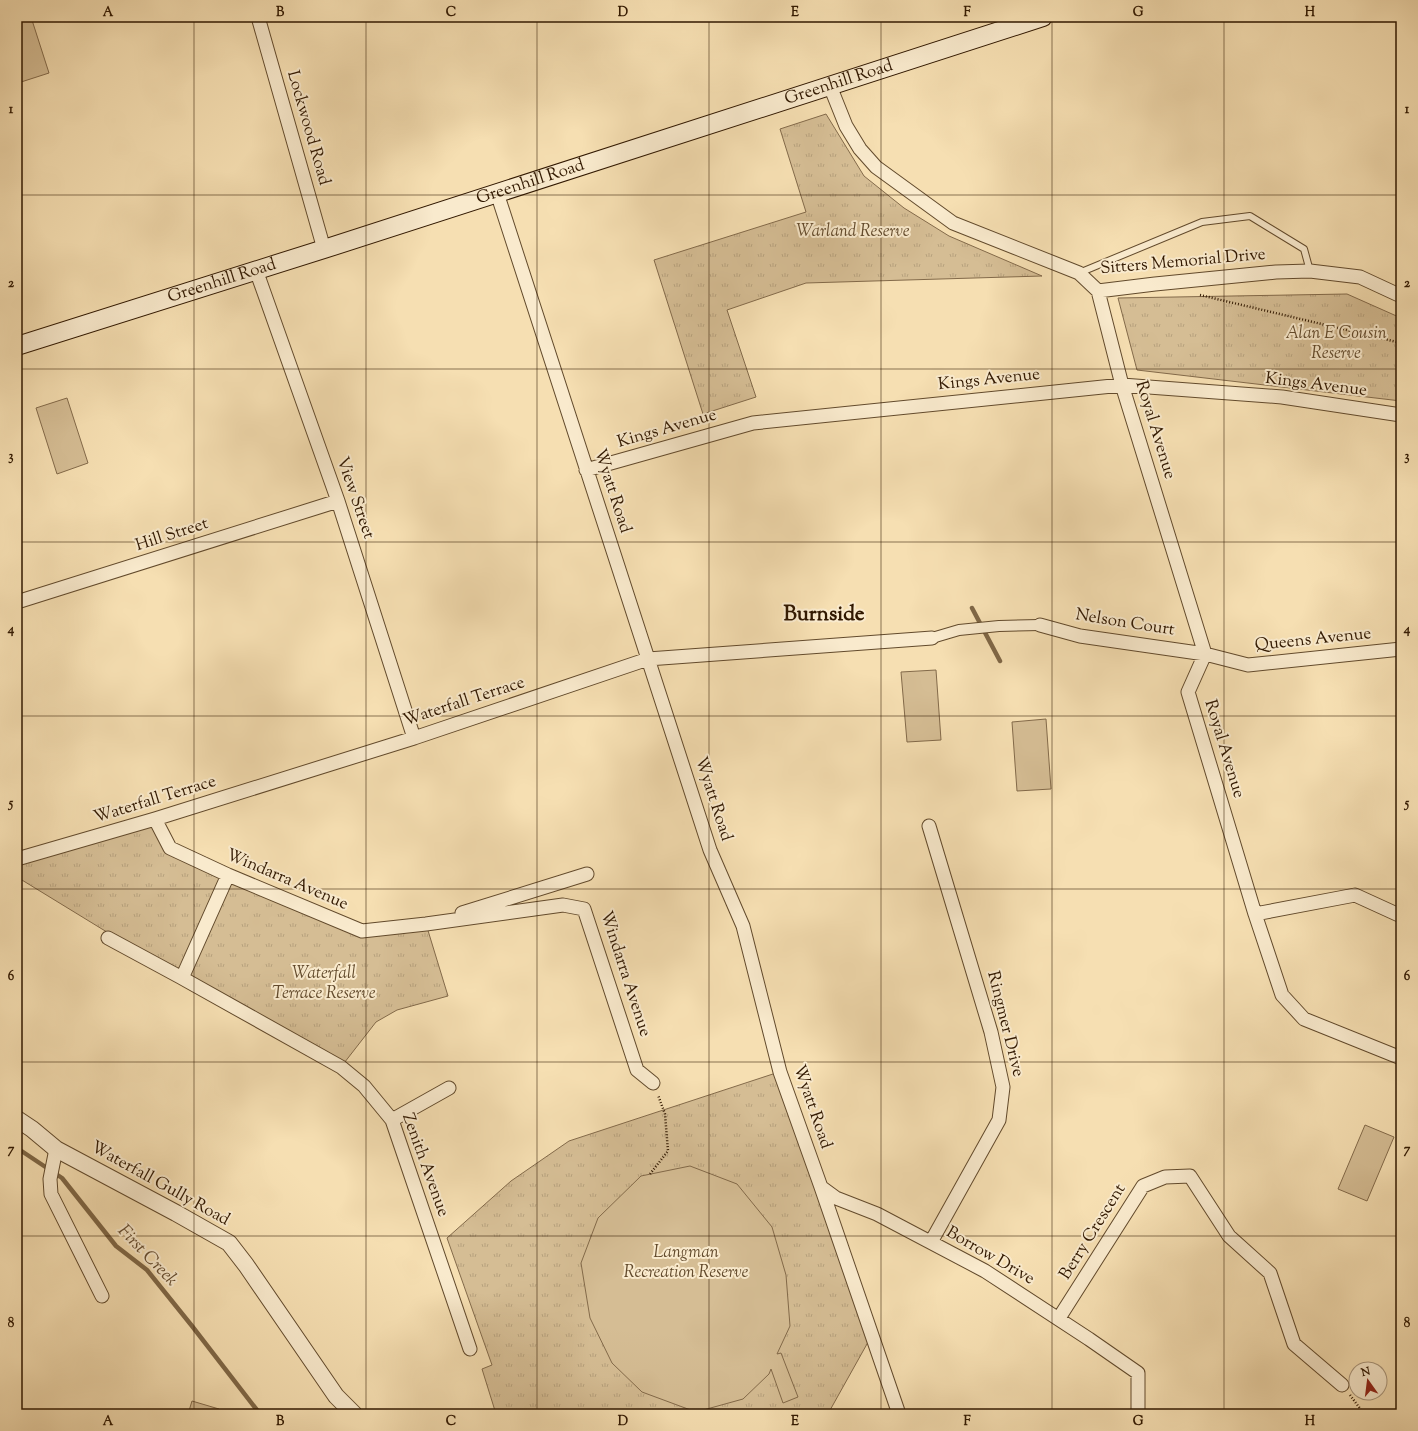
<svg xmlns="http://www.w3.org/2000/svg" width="1418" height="1431" viewBox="0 0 1418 1431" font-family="'Sorts Mill Goudy',serif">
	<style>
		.grass { fill: url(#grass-tufts); stroke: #836a4a }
		.garden { fill: #d5bd94; stroke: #836a4a }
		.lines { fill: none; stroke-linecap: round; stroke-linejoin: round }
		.stream { stroke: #7f6746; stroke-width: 4.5 }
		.service-casing { stroke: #624a2c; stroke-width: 8 }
		.pedestrian-casing { stroke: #624a2c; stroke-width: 12 }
		.minor-casing { stroke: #624a2c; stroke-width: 15 }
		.tertiary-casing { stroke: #624a2c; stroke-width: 18 }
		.secondary-casing { stroke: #311800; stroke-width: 20 }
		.path { stroke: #311800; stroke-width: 2.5; stroke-dasharray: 1 2; stroke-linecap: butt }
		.service { stroke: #f9eacd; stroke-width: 6 }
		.pedestrian { stroke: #f9eacd; stroke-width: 10 }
		.minor { stroke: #f9eacd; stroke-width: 13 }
		.tertiary { stroke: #f9eacd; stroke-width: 16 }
		.secondary { stroke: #f9eacd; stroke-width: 18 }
		.grid { fill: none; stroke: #311800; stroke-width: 1; stroke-opacity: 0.55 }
		.labels { text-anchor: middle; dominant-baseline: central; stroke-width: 4; stroke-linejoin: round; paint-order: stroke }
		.street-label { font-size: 17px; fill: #311800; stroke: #f9eacd }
		.park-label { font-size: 17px; font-style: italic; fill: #624a2c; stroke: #f9eacd }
		.water-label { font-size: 18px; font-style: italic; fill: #654c2f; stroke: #f9eacd }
		.district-label { font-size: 21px; font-weight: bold; fill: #311800; stroke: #f9eacd }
		.neatline { fill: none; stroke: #311800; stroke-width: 1.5 }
		.grid-label { font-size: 13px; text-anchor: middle; font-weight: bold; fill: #311800 }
	</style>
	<defs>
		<pattern id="grass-tufts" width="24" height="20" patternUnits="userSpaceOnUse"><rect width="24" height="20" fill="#d5bd94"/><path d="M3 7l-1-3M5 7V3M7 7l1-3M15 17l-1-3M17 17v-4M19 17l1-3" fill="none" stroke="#b7a27e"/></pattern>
	</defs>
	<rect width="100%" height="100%" fill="#f6dfb2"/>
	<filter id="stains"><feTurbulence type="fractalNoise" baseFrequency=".005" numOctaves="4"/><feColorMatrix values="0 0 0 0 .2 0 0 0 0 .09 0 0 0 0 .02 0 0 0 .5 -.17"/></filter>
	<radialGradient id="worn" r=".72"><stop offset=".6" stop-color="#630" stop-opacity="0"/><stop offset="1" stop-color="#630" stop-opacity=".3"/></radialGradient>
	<path class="grass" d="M826,114L864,176L904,208L949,236L1042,276L806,283L727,310L756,397L703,414L654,260L806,212L780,129Z
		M1347,294L1401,318V401L1137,370L1118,298Z
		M155,819L170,848L362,931L426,924L448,996L397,1010L376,1022L341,1067L182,978L17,877V859Z
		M779,1072L872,1335L829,1412L830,1414H496L482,1369L492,1365L447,1238L511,1181L569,1141Z"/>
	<path class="garden" d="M17,17H31L49,73L18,83Z
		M67,398L88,463L57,474L36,408Z
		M936,670L941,740L907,742L901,672Z
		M1046,719L1051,789L1017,791L1012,722Z
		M1365,1125L1394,1137L1367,1201L1338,1189Z
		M690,1166L737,1184L772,1227L786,1275L790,1326L777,1354L781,1353L798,1397L783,1403L771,1369L769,1374L743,1399L696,1412L642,1392L612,1363L590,1318L581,1263L598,1218L641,1176Z
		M192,1401L219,1409L217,1414H188Z"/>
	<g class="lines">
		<path class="stream" d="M972,608L1000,661
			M17,1148L62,1178L116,1246L147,1270L192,1326L260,1414"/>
		<defs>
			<path id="service" d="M1079,273L1202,222L1250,216L1304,249L1310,271"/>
			<path id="pedestrian" d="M932,638L959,630L999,626L1040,625"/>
			<path id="minor" d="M258,17L324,249
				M830,86L846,126L860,149L876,167L953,223L1079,273L1098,291L1155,284L1276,272L1310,271L1360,277L1401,296
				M497,193L710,850L743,926L780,1072L821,1187L899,1414
				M256,270L338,501L414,738
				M1098,291L1122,385L1205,654L1188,692L1255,914L1282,995L1304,1019L1401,1058
				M586,470L753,423L1122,385L1282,397L1401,415
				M17,602L338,501
				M1040,625L1080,636L1205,654L1248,665L1401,649
				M155,819L170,848L228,875L362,931L426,924L563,905L584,909L637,1070L653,1083
				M929,826L991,1032L1003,1087L999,1120L931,1242
				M17,859L155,819L414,738L648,659L932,638
				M228,875L182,978L341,1067L364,1086L392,1120L470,1349
				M462,913L587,874
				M1255,914L1355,895L1401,916
				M108,938L182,978
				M392,1120L449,1088
				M56,1149L50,1179L51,1194L102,1296
				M821,1187L836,1198L877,1214L985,1271L1089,1339L1138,1373V1414
				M1059,1318L1143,1186L1165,1177L1190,1176L1229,1236L1270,1273L1294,1344L1342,1385"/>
			<path id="tertiary" d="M17,1119L32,1129L56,1149L176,1213L229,1243L246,1265L336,1396L354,1414"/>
			<g id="secondary">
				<path id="s1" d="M17,346L324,249L1043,17"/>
			</g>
		</defs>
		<use href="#service" class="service-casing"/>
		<use href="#pedestrian" class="pedestrian-casing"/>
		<use href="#minor" class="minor-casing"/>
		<use href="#tertiary" class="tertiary-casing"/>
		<use href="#secondary" class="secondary-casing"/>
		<path class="path" d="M1200,295L1401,343
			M650,1174L668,1151L665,1114L658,1095
			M1350,1395L1364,1414"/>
		<use href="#service" class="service"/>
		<use href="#pedestrian" class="pedestrian"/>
		<use href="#minor" class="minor"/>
		<use href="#tertiary" class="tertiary"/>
		<use href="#secondary" class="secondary"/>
	</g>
	<path class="grid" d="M194,17V1414M366,17V1414M537,17V1414M709,17V1414M881,17V1414M1052,17V1414M1224,17V1414M17,195H1401M17,369H1401M17,542H1401M17,716H1401M17,889H1401M17,1062H1401M17,1236H1401"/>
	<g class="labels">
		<g class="street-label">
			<text stroke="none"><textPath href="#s1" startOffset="863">Greenhill Road</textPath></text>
			<text transform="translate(308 128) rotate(74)">Lockwood Road</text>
			<text stroke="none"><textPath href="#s1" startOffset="539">Greenhill Road</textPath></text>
			<text transform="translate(1183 262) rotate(-5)">Sitters Memorial Drive</text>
			<text stroke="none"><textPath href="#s1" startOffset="215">Greenhill Road</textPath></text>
			<text transform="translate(989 380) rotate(-6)">Kings Avenue</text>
			<text transform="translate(1316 385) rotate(7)">Kings Avenue</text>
			<text transform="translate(667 429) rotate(-16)">Kings Avenue</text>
			<text transform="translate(1155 430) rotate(73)">Royal Avenue</text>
			<text transform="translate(612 491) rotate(72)">Wyatt Road</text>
			<text transform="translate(355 498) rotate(71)">View Street</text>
			<text transform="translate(172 535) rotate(-18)">Hill Street</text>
			<text transform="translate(1125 623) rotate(9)">Nelson Court</text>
			<text transform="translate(1313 640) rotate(-6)">Queens Avenue</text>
			<text transform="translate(464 702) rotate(-18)">Waterfall Terrace</text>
			<text transform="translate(1224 749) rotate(73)">Royal Avenue</text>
			<text transform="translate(713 799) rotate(72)">Wyatt Road</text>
			<text transform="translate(155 800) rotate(-17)">Waterfall Terrace</text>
			<text transform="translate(287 880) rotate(23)">Windarra Avenue</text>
			<text transform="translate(625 974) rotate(72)">Windarra Avenue</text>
			<text transform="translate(1005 1024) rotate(76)">Ringmer Drive</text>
			<text transform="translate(812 1107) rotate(71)">Wyatt Road</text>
			<text transform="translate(425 1165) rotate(70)">Zenith Avenue</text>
			<text transform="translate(160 1184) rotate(29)">Waterfall Gully Road</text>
			<text transform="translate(1093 1232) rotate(-58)">Berry Crescent</text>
			<text transform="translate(990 1256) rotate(30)">Borrow Drive</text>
		</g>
		<g class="park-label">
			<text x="853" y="232">Warland Reserve</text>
			<text x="1336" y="334">Alan E Cousin<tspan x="1336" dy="20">Reserve</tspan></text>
			<text x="324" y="974">Waterfall<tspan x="324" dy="20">Terrace Reserve</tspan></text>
			<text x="686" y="1253">Langman<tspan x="686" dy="20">Recreation Reserve</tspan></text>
		</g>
		<g class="water-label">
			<text transform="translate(147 1256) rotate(46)">First Creek</text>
		</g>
		<g class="district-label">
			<text x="824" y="615">Burnside</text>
		</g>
	</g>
	<rect width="1418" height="1431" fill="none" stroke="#f6dfb2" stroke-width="44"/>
	<g transform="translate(1368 1381) rotate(346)"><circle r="19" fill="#f9eacd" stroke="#a9967b"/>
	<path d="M0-3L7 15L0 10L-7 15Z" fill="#8f2418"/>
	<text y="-6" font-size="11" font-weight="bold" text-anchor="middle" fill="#311800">N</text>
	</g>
	<rect x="22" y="22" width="1374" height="1387" class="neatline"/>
	<g class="grid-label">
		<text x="108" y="16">A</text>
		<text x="280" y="16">B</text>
		<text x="451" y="16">C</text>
		<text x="623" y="16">D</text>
		<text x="795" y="16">E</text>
		<text x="967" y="16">F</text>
		<text x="1138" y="16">G</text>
		<text x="1310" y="16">H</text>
		<text x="11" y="113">1</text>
		<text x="1407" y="113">1</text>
		<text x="11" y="287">2</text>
		<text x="1407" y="287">2</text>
		<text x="11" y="460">3</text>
		<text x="1407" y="460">3</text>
		<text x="11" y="633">4</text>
		<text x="1407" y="633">4</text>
		<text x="11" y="807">5</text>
		<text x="1407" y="807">5</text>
		<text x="11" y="980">6</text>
		<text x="1407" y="980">6</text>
		<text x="11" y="1153">7</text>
		<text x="1407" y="1153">7</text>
		<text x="11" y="1327">8</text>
		<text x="1407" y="1327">8</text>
		<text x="108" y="1425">A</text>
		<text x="280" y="1425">B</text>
		<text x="451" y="1425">C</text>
		<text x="623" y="1425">D</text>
		<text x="795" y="1425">E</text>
		<text x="967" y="1425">F</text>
		<text x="1138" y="1425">G</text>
		<text x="1310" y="1425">H</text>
	</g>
	<rect width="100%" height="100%" filter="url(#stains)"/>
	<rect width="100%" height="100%" fill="url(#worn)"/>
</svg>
